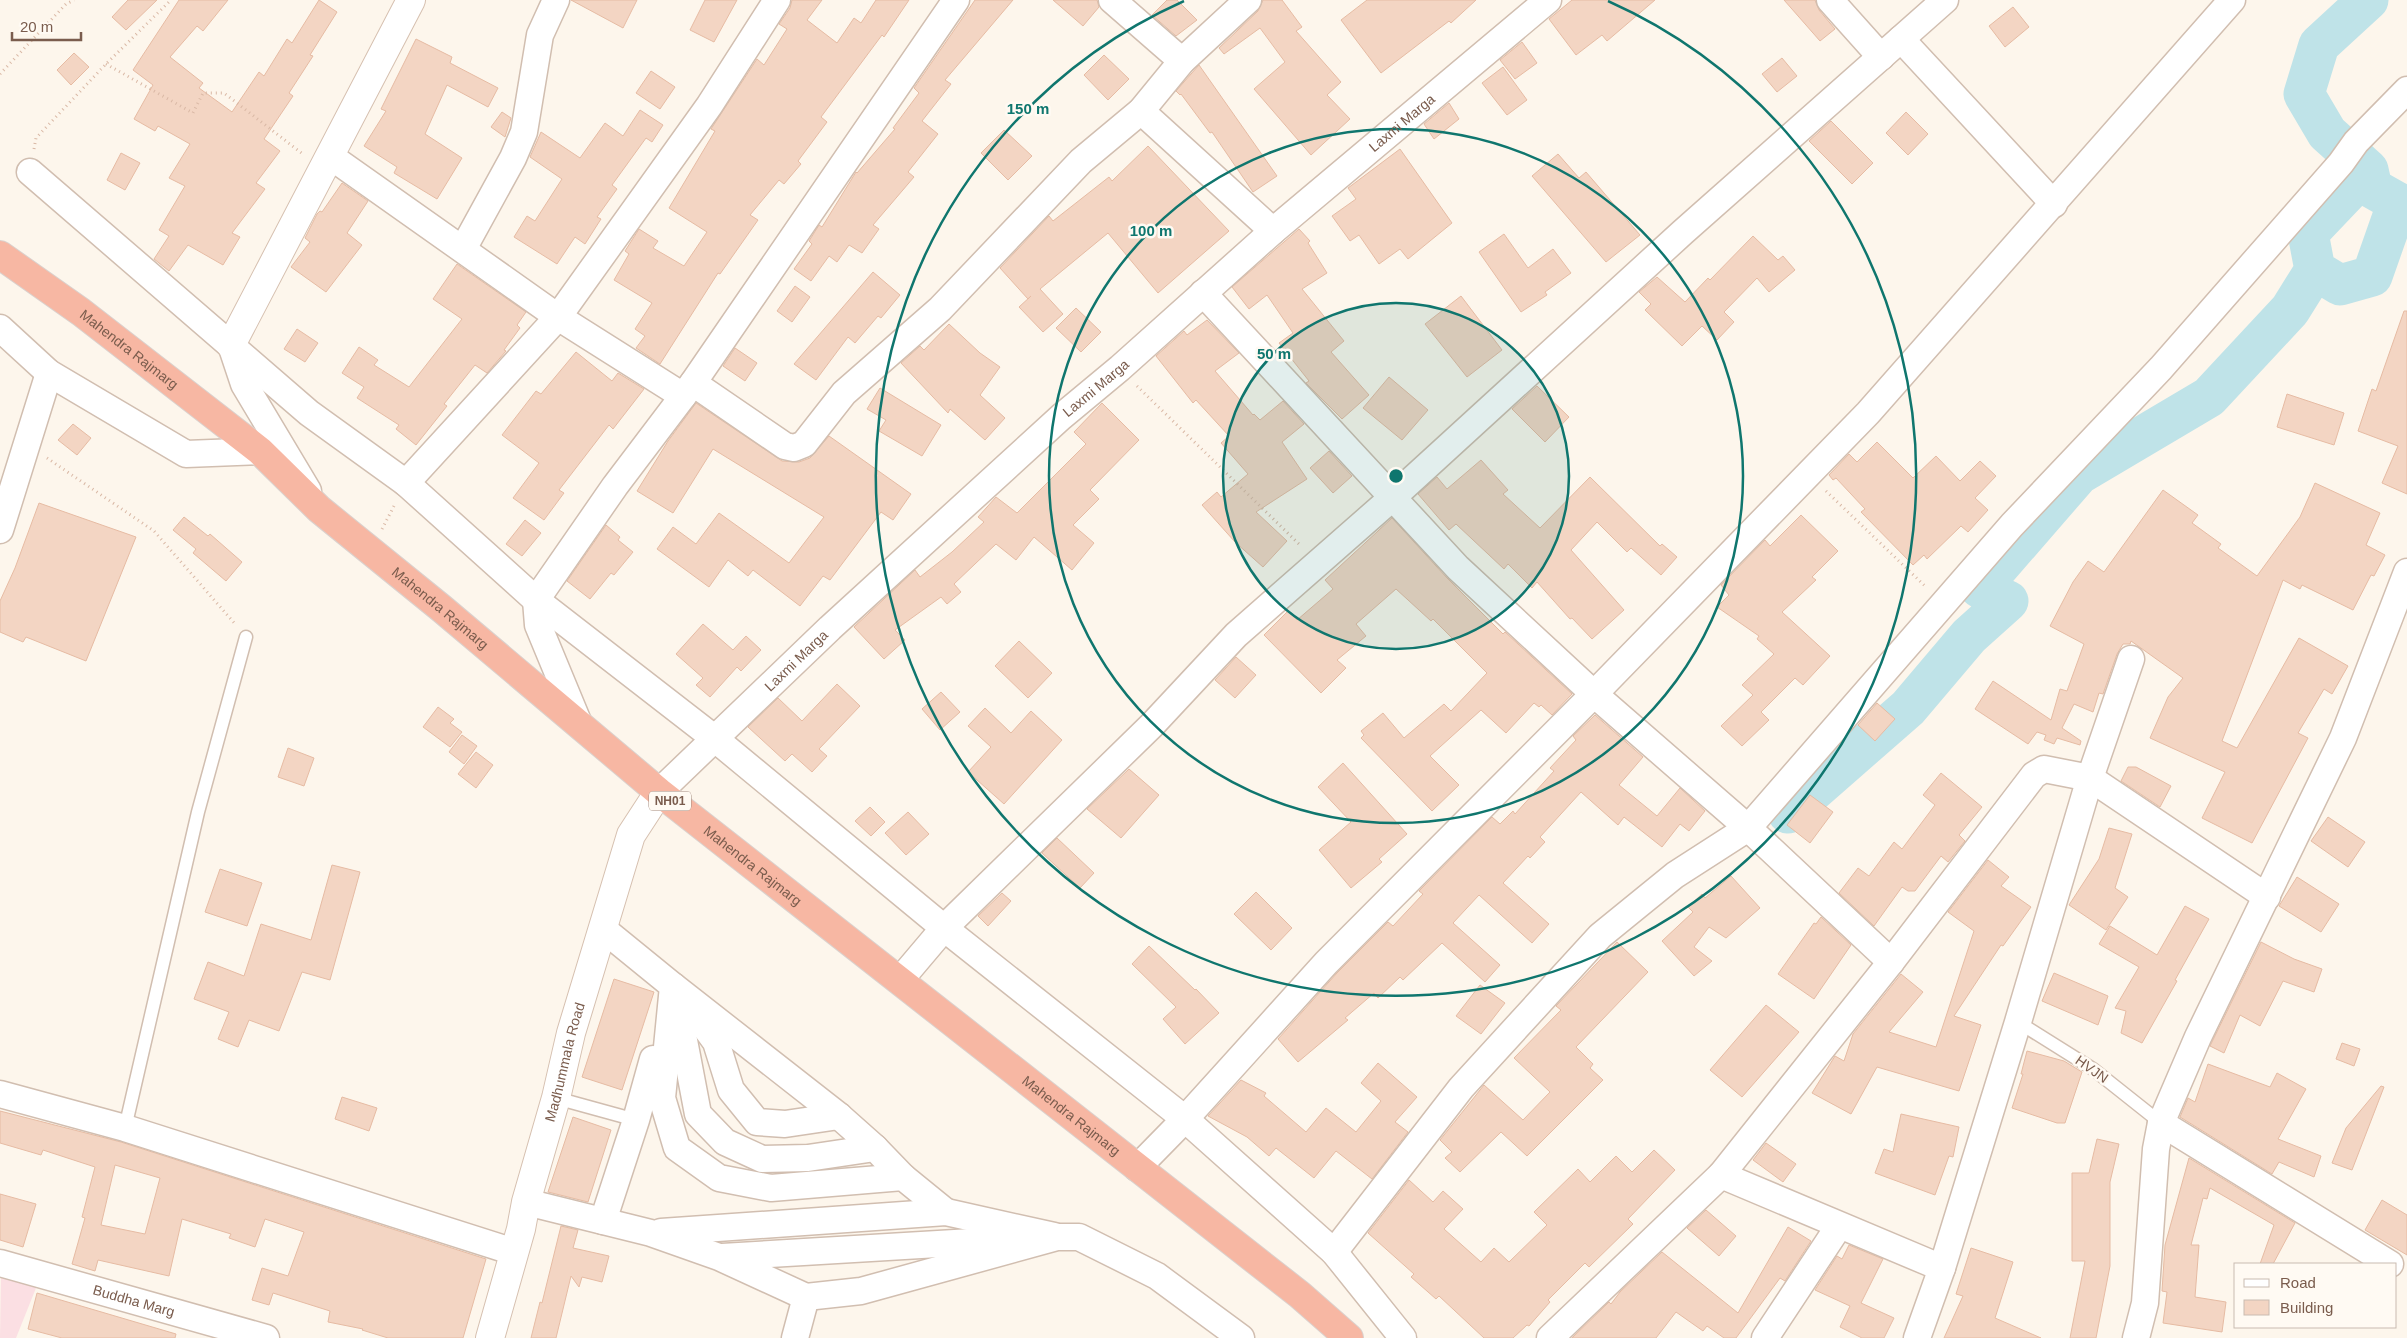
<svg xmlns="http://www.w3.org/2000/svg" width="2407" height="1338" viewBox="0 0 2407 1338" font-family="Helvetica,sans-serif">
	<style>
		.medical { fill: #fbdfe3 }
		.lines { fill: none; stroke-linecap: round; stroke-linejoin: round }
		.river { stroke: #bfe3e8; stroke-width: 41 }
		.building { fill: #f3d5c3; stroke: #e6bba3; fill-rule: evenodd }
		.lane-casing { stroke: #d1beb0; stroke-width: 15 }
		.street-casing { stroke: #d1beb0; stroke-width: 29 }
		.secondary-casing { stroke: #d6c0b0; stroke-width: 30 }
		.highway-casing { stroke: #dad1cd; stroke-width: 30 }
		.path { stroke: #d9b8a5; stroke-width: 3; stroke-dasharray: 1 4; stroke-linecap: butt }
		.lane { stroke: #fff; stroke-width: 12 }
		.street { stroke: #fff; stroke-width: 26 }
		.secondary { stroke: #fff; stroke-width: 28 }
		.highway { stroke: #f7b7a3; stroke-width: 28 }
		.ring { fill: none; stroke: #0f766e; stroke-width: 2.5 }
		.labels { text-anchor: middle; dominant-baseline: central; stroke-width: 5; stroke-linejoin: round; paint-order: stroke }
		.shield { fill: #fffaf3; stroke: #a28b7f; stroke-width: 1 }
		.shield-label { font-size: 12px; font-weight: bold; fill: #7a5c4d }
		.street-label { font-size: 14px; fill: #7a5c4d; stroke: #fffaf3 }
		.centre { fill: #0f766e; stroke: #fffaf3; stroke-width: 2.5 }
		.ring-label { font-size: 15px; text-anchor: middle; font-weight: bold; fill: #0f766e; stroke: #fffaf3; stroke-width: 5; stroke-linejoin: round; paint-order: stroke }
	</style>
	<rect width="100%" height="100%" fill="#fdf6ec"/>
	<path class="medical" d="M1,1275L38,1283L16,1338H0Z"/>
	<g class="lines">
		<path class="river" d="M2315,270L2340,285L2372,276L2392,219L2402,205L2372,188L2368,170
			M1788,813L1908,708L1969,636L2008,601L1980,588L2079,474L2209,397L2290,310L2315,270L2308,233L2368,170L2327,133L2304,94L2319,45L2368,0"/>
	</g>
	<path class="building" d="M128,0H157L126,30L112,17Z
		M179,0H228L203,31L197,26L170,57L203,83L199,88L232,112L259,72L264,76L287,39L292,43L319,0L337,12L310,55L313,56L289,93L293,96L264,139L280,151L256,183L265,189L232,233L240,237L223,265L188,245L169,271L154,259L169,236L159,230L185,186L169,178L190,144L158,126L155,131L134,119L153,85L133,70Z
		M571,0H637L623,28Z
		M705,0H737L714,42L690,30Z
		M792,0H822L807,20L837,43L854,18L861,23L876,0H909L884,37L882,35L821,117L827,122L798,161L801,164L784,184L779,180L750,215L758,220L720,274L718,273L660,364L636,348L645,336L635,329L652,303L614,280L629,254L625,251L639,229L658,241L653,248L684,266L707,232L669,208L715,131L711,129L757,59L764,65L787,29L779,24L790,8Z
		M975,0H1013L945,80L951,84L922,121L938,134L908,172L914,177L873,225L879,229L862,253L849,245L837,262L829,256L811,281L794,269L812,244L809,241L819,225L822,227L856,172L857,173L895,129L893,128L919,93L914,88Z
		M1053,0H1097L1099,7L1083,26Z
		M1167,0H1177L1197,20L1176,36L1152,15Z
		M1263,0H1282L1302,27L1296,31L1341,82L1327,95L1350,119L1311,155L1254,89L1285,62L1260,28L1224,54L1219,48L1258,11Z
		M1367,0H1476L1451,23L1449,21L1381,73L1341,20Z
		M1572,0H1655L1607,41L1602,35L1576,55L1549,19Z
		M1784,0H1815L1819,10L1835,29L1820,41Z
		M2013,7L2029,27L2005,47L1989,26Z
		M416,39L452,57L450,63L498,88L488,107L447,85L425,134L462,158L437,199L394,173L397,167L364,146L386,111L381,109Z
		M1522,42L1537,63L1515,79L1500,60Z
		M74,53L89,67L71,85L57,70Z
		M1104,55L1129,79L1108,100L1084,75Z
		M1782,58L1797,76L1777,92L1762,74Z
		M1199,65L1277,176L1253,192L1212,132L1210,133L1181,94L1180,95L1176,91Z
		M1503,67L1527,100L1507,115L1482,83Z
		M651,71L675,87L660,109L636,93Z
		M1449,103L1459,119L1434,139L1424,124Z
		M640,110L663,125L652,142L646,138L612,185L617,189L597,217L601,219L585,244L575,237L557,264L514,237L527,216L535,221L562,179L530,157L541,132L580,158L605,123L623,136Z
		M502,112L511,118L505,137L491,127Z
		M1906,112L1928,134L1908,155L1886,133Z
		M1831,121L1873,163L1852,184L1809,141Z
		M1004,130L1032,156L1008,180L981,153Z
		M1148,146L1229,231L1158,293L1108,233L1040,289L1063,314L1043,332L1019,307L1031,296L1028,299L1000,268L1049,216L1053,221L1109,177L1112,181Z
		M1400,149L1452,223L1408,259L1400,249L1379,264L1359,235L1350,241L1332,216L1356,199L1348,188Z
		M121,153L140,163L125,190L107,180Z
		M1558,154L1579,178L1586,172L1640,235L1606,262L1532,176Z
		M342,183L368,201L347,233L362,245L326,292L291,267L310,242L305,238L317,214L320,211L322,212Z
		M1299,229L1310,241L1308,243L1327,273L1302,289L1344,341L1331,352L1369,395L1342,419L1306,383L1309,381L1279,343L1293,333L1267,295L1249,309L1232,287Z
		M1504,234L1528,268L1553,249L1571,273L1545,292L1547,295L1521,312L1479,252Z
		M1753,236L1778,260L1783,256L1795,270L1769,292L1757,278L1724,312L1734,322L1717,340L1702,326L1682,346L1645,310L1651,304L1639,292L1657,277L1685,302L1708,278L1710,280Z
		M457,264L526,312L517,325L520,328L504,350L506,351L487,373L475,365L444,404L447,406L416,445L396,429L399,425L357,398L364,387L342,373L359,347L378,360L374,365L409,387L462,319L433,299Z
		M873,272L900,295L881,318L878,316L855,343L848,337L816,380L794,364Z
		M795,286L810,297L792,322L777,311Z
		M1461,296L1502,350L1467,377L1425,324Z
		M1076,308L1101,332L1081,352L1056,328Z
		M2404,311H2407V494L2382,483L2398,446L2358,431L2372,389L2376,391Z
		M1207,320L1239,353L1215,371L1253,415L1254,414L1260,420L1283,401L1304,424L1282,442L1307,479L1256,512L1287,541L1263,567L1235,542L1202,505L1217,492L1221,497L1248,474L1221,443L1229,436L1196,400L1193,403L1156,356L1184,331L1187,335Z
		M949,324L980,353L1000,367L980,395L1005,418L985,440L950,409L948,413L901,363L920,346L924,350Z
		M297,329L318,343L305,362L284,349Z
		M735,348L757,363L745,381L723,366Z
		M576,352L612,381L618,373L644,389L613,429L609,425L559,490L564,493L544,520L513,498L539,463L502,435L536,391L541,394Z
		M1389,377L1428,410L1402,440L1363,408Z
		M1537,386L1569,417L1545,442L1512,409Z
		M880,388L941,425L922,456L879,431L886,420L867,409Z
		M2287,394L2344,413L2334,445L2277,427Z
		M696,403L782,461L799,462L810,458L829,436L911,494L893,520L881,512L830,580L823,576L800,606L753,570L748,576L728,560L709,587L657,549L673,527L696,544L719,513L789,563L824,517L713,449L673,513L637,491L668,441Z
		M1102,403L1139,440L1090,490L1099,499L1073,525L1094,543L1072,570L1034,537L1016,560L996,544L954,584L961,592L947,604L941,597L895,630L905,640L884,659L854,627L915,570L920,577L952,552L984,522L978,517L996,497L1017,513L1086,444L1074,432Z
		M73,424L91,438L77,455L58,440Z
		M1877,442L1913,478L1936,456L1960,481L1980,461L1996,476L1975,498L1988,510L1968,532L1961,526L1927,559L1924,555L1913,565L1861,512L1865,509L1836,478L1833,480L1829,475L1849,454L1857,462Z
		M1329,451L1352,476L1333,493L1310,468Z
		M1481,460L1508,490L1503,494L1540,528L1590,477L1660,546L1662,544L1677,557L1661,575L1631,548L1627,552L1597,522L1571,550L1624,610L1592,639L1572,618L1570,619L1537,582L1532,588L1508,564L1504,569L1456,524L1449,530L1418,494L1437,477L1447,489Z
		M2315,483L2380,513L2366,545L2385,555L2374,576L2371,575L2353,610L2302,585L2300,589L2283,580L2222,741L2237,748L2299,638L2348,666L2332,694L2324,689L2298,733L2308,738L2252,843L2202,818L2225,772L2150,738L2168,697L2183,678L2131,641L2130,644H2123L2117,654L2103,694L2099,693L2093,712L2074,704L2062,728L2081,741L2080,745L2057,738L2054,744L2044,740L2046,735L2037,732L2028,744L1975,709L1993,681L2051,720L2060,689L2067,691L2084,644L2050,626L2073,582L2088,561L2104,572L2163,490L2198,515L2192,523L2221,544L2218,548L2257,576L2300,517Z
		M39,503L136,537L86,661L26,637L23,642L0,632V601L15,568Z
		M1801,515L1838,551L1812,577L1816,580L1782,612L1830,656L1803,685L1795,678L1761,712L1769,720L1742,746L1721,726L1753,695L1742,685L1774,654L1757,639L1759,636L1717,607L1729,595L1721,585L1765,540L1770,546Z
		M184,517L208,536L210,534L242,562L226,581L193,553L196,549L173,530Z
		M1392,518L1447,578L1503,634L1505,632L1572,694L1552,715L1541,705L1539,707L1534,703L1506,733L1481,710L1430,756L1459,785L1432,811L1361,738L1364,735L1361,731L1383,713L1404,738L1444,704L1451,711L1487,673L1433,619L1431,621L1396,589L1356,624L1366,636L1337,660L1346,668L1321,693L1264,635L1288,611L1297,620L1333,589L1325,580Z
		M525,520L541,533L522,556L506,544Z
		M606,525L620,537L618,540L633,552L614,575L611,573L590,599L567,581Z
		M703,624L733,650L746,636L761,650L741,671L737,667L710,697L696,685L703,678L676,654Z
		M1019,641L1052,673L1028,698L995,666Z
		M1236,657L1256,675L1235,698L1215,680Z
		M837,684L860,706L819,749L827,756L812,772L792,754L785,761L748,727L778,698L802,721Z
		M941,692L960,712L940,730L922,709Z
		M1877,703L1895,719L1875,741L1858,725Z
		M438,707L454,719L450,723L462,732L450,747L423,727Z
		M985,708L1011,733L1031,711L1062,740L1004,804L968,772L991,747L968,726Z
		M1595,715L1643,757L1619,785L1657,816L1680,788L1705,811L1689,831L1680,824L1662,847L1624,817L1618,825L1581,792L1540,837L1545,842L1530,858L1528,856L1503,883L1549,924L1532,943L1479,895L1453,923L1500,965L1485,982L1442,943L1403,980L1400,977L1378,998L1374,993L1345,1018L1348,1020L1298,1062L1278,1039L1337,973L1388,922L1393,926L1423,894L1419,891L1492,817L1500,824L1513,811L1515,814L1554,771L1550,768L1576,740L1573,736Z
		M462,735L477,746L464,764L449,752Z
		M288,748L314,758L304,786L278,777Z
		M476,752L493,765L476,788L458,774Z
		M1343,763L1407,834L1379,859L1382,862L1351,888L1319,850L1351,822L1318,787Z
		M2128,767H2136L2171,786L2160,807L2121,781Z
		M1129,769L1159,795L1121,838L1087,809Z
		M1941,773L1982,807L1959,835L1965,841L1948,862L1941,856L1915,891H1908L1902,887L1874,926L1839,893L1858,868L1869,876L1894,842L1902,849L1935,805L1923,795Z
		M1810,795L1833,812L1810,843L1787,825Z
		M870,807L885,822L871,836L855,821Z
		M908,812L929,834L906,855L885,833Z
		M2328,817L2365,842L2348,867L2311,841Z
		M2109,828L2132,834L2115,888L2128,897L2106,930L2069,905L2099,859Z
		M1057,838L1094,873L1080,888L1042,853Z
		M1988,860L2009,877L2001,886L2031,907L2003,946L2001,945L1954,1016L1981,1025L1959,1091L1877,1067L1851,1114L1812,1093L1835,1056L1844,1061L1853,1034L1901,974L1923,992L1889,1032L1936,1047L1974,931L1948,912Z
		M332,865L360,872L330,980L302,972L279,1031L249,1020L238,1047L218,1039L229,1012L194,999L208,962L244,976L261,924L311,940Z
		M220,869L262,883L247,926L205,912Z
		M1731,876L1760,908L1726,938L1709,927L1694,947L1712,961L1694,976L1662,941L1693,912L1688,907L1702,894L1705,898Z
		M2297,877L2339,904L2321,932L2279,906Z
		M1256,892L1292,928L1271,950L1234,914Z
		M1002,893L1011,901L988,926L978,916Z
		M2185,906L2209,919L2175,980L2177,981L2142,1043L2121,1033L2126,1011L2115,1008L2139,967L2099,944L2110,926L2157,955Z
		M1821,917L1851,945L1814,999L1778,974L1814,923L1816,924Z
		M1617,942L1648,972L1576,1047L1593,1064L1590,1068L1603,1080L1527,1156L1501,1132L1460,1172L1445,1158L1452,1152L1440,1140L1484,1085L1523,1120L1550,1092L1514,1058L1561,1010L1556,1006Z
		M2261,942L2294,959L2322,969L2314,992L2283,981L2260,1026L2240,1015L2224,1053L2210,1046Z
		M1149,946L1195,990L1196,989L1219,1013L1185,1044L1163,1019L1176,1007L1132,964Z
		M2054,973L2108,996L2098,1025L2042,1001Z
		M614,979L654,992L622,1090L582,1077Z
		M1480,985L1505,1003L1481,1034L1456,1016Z
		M1766,1005L1799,1032L1742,1097L1710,1070Z
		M2342,1043L2360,1049L2354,1066L2336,1059Z
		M2027,1051L2064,1061L2082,1072L2065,1123H2057L2012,1108L2023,1074H2021Z
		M1378,1063L1417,1097L1395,1122L1408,1132L1372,1179L1336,1151L1314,1178L1276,1148L1269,1156L1247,1137L1208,1116L1241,1080L1266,1093L1264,1096L1306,1132L1326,1108L1356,1132L1381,1101L1361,1083Z
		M2208,1064L2270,1087L2277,1073L2306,1089L2278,1139L2321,1156L2314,1177L2279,1162L2272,1174L2180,1117L2188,1098L2195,1102Z
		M2381,1086L2384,1087L2352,1170L2332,1163L2346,1128Z
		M342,1097L377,1108L369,1131L335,1119Z
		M0,1111L121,1142L486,1259L463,1338H388L362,1330L363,1329L328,1322L330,1311L273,1293L269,1305L252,1300L262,1268L288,1276L304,1232L265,1219L255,1247L229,1238L231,1234L182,1219L169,1276L98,1260L95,1271L72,1264L85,1218L82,1217L95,1167L43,1150L41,1155L0,1143ZM115,1165L160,1178L145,1234L101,1225Z
		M1901,1114L1959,1127L1953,1157L1949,1156L1935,1195L1875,1173L1884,1149L1893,1152Z
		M573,1117L611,1130L588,1202L548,1192Z
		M2097,1139L2119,1144L2110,1182V1266L2096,1338H2070L2085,1261H2072V1173H2089Z
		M1766,1143L1796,1164L1783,1182L1753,1160Z
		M1654,1150L1675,1170L1628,1219L1633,1224L1589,1267L1585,1263L1548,1300L1550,1302L1529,1326L1527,1325L1513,1338H1484L1439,1296L1436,1299L1411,1277L1414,1274L1368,1233L1409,1180L1433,1202L1443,1191L1463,1209L1444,1229L1481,1262L1494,1248L1509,1262L1547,1225L1534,1212L1578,1169L1590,1182L1616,1156L1632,1172Z
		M2189,1158L2295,1223L2273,1264H2260L2274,1225L2210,1188L2207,1199L2203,1198L2191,1245H2199L2195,1297L2226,1302L2222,1332L2163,1323L2167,1292L2162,1291L2165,1245Z
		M0,1194L36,1204L23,1247L0,1240Z
		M2382,1200L2407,1215V1255L2365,1230Z
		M1706,1210L1736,1236L1719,1256L1687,1228Z
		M561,1226L578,1230L573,1248L609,1256L602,1282L582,1277L579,1287L571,1276L556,1338H531L540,1302L542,1303Z
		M1788,1227L1811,1241L1785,1281L1780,1278L1736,1338H1724L1707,1326L1703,1331L1676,1312L1656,1338H1572L1609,1302L1611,1304L1620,1292L1662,1252L1738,1313Z
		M1849,1245L1883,1259L1861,1303L1894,1318L1884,1338H1862L1840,1327L1850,1306L1815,1290L1837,1256L1842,1259Z
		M1971,1248L2013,1262L1995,1318L2041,1338H1944L1963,1296L1956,1294Z
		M37,1293L176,1334L175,1338H62L28,1329Z"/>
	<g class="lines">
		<defs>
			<path id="lane" d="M2018,1022L2093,1069L2161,1123
				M556,1098L636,1120
				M125,1128L198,812L246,637"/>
			<g id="street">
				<path d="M1112,0L1182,61"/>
				<path d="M1830,0L1881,57"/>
				<path d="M1901,39L2054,204"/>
				<path d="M1141,111L1273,231"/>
				<path d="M330,156L558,317L683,396"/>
				<path d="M30,172L309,413L406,483L536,600L714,738L944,928L1185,1119L1334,1252L1403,1338"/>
				<path d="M463,249L513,158L524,132L540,35L556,0"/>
				<path d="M1203,293L1458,568L1594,694L1748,828L1891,962"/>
				<path d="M0,328L49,373L186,454L260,451"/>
				<path d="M231,345L244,384L308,491"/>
				<path d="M693,383L785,446L794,448L804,444L844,393L940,309L1081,161L1141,111L1182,61L1248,0"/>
				<path d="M406,483L558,317L709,106L777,0"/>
				<path d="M0,530L49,373"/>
				<path d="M579,724L538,625L536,600L615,486L693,383L956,0"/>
				<path id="s1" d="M659,792L830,628L1061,417L1120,368L1273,231L1548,0"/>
				<path d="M603,929L673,986L662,1098L677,1148L719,1178L771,1188L903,1177L946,1212"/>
				<path d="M900,980L944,928L1152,725L1236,635L1392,498L1683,232L1945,0"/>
				<path d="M673,986L839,1116L875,1148"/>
				<path d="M679,1014L698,1114L725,1142L762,1159L808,1158L875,1148L903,1177"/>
				<path d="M697,1016L716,1042L731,1090L757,1122L785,1124L839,1116"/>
				<path d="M0,1094L125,1128L514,1252"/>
				<path d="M2161,1123L2390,1264"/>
				<path d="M1137,1168L1185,1119L1326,963L1594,694L1868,413L2232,0"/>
				<path d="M1721,1175L1942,1268"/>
				<path d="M526,1202L651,1233L719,1257L806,1297L861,1291L1057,1237H1079L1157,1276L1241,1338"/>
				<path d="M603,1221L636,1120L653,1059"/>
				<path d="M661,1232L946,1212L1054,1236"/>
				<path d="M1334,1252L1461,1088L1600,936L1675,875L1748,828L2012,525L2161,368L2341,163L2356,142L2407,90"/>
				<path d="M722,1257L1005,1240"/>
				<path id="s2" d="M0,1263L266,1338"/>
				<path d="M795,1338L806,1297"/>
				<path d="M1550,1338L1721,1175L1891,962L2034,775L2044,769L2090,778L2267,897"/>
				<path d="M1765,1338L1839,1226"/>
				<path d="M1917,1338L1942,1268L2018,1022L2090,778L2131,659"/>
				<path d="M2136,1338L2145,1303L2156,1149L2161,1123L2198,1037L2343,738L2407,572"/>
			</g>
			<g id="secondary">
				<path d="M231,345L411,0"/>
				<path id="s3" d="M490,1338L521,1229L526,1202L556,1098L571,1033L631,835L659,792"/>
			</g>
			<g id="highway">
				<path id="s4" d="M0,255L81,312L260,451L319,509L441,608L659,792L1300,1295L1349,1338"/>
			</g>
		</defs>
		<use href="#lane" class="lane-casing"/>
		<use href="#street" class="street-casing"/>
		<use href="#secondary" class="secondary-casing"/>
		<use href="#highway" class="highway-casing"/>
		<path class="path" d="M106,64L193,113L203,93H224L304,155
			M0,74L66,4L74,0
			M34,149L36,138L106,64L171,0
			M1137,386L1301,546
			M47,458L154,531L236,625
			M1826,491L1926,587
			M382,529L394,506"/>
		<use href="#lane" class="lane"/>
		<use href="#street" class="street"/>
		<use href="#secondary" class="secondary"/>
		<use href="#highway" class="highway"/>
	</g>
	<circle cx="1396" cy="476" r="173" fill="#0f766e" fill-opacity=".12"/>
	<g class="ring">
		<circle cx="1396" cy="476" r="173"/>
		<circle cx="1396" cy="476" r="347"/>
		<path d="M1608 1A520 520 0 1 1 1184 1"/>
	</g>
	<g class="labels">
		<rect class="shield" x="649" y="791.5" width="42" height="19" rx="4"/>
		<g class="shield-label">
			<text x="670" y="801">NH01</text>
		</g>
		<g class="street-label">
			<text stroke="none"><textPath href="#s1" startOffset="1000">Laxmi Marga</textPath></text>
			<text stroke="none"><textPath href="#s4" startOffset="160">Mahendra Rajmarg</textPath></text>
			<text stroke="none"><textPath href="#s1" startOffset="595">Laxmi Marga</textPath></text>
			<text stroke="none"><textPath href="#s4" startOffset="565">Mahendra Rajmarg</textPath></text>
			<text stroke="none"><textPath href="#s1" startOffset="190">Laxmi Marga</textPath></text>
			<text stroke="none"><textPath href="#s4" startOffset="970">Mahendra Rajmarg</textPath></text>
			<text stroke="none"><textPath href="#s3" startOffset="286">Madhummala Road</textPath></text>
			<text transform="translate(2092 1069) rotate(35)">HVJN</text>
			<text stroke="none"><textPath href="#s4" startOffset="1375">Mahendra Rajmarg</textPath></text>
			<text stroke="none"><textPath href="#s2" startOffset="139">Buddha Marg</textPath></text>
		</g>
	</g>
	<circle cx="1396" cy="476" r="8" class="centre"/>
	<g class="ring-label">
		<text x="1028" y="114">150 m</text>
		<text x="1151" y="236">100 m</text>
		<text x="1274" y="359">50 m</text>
	</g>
	<rect x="2234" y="1263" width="162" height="65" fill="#fffaf3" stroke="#cabbb1"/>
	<rect x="2244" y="1279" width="25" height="8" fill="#ffffff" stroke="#cabbb1"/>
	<text x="2280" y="1288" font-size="15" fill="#7a5c4d">Road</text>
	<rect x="2244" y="1300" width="25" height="15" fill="#f3d5c3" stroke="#cabbb1"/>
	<text x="2280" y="1313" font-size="15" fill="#7a5c4d">Building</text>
	<path d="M12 32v8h69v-8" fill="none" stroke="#7a5c4d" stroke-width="2.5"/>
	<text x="20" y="32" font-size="15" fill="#7a5c4d" stroke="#fffaf3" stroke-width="4" paint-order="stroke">20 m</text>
</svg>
